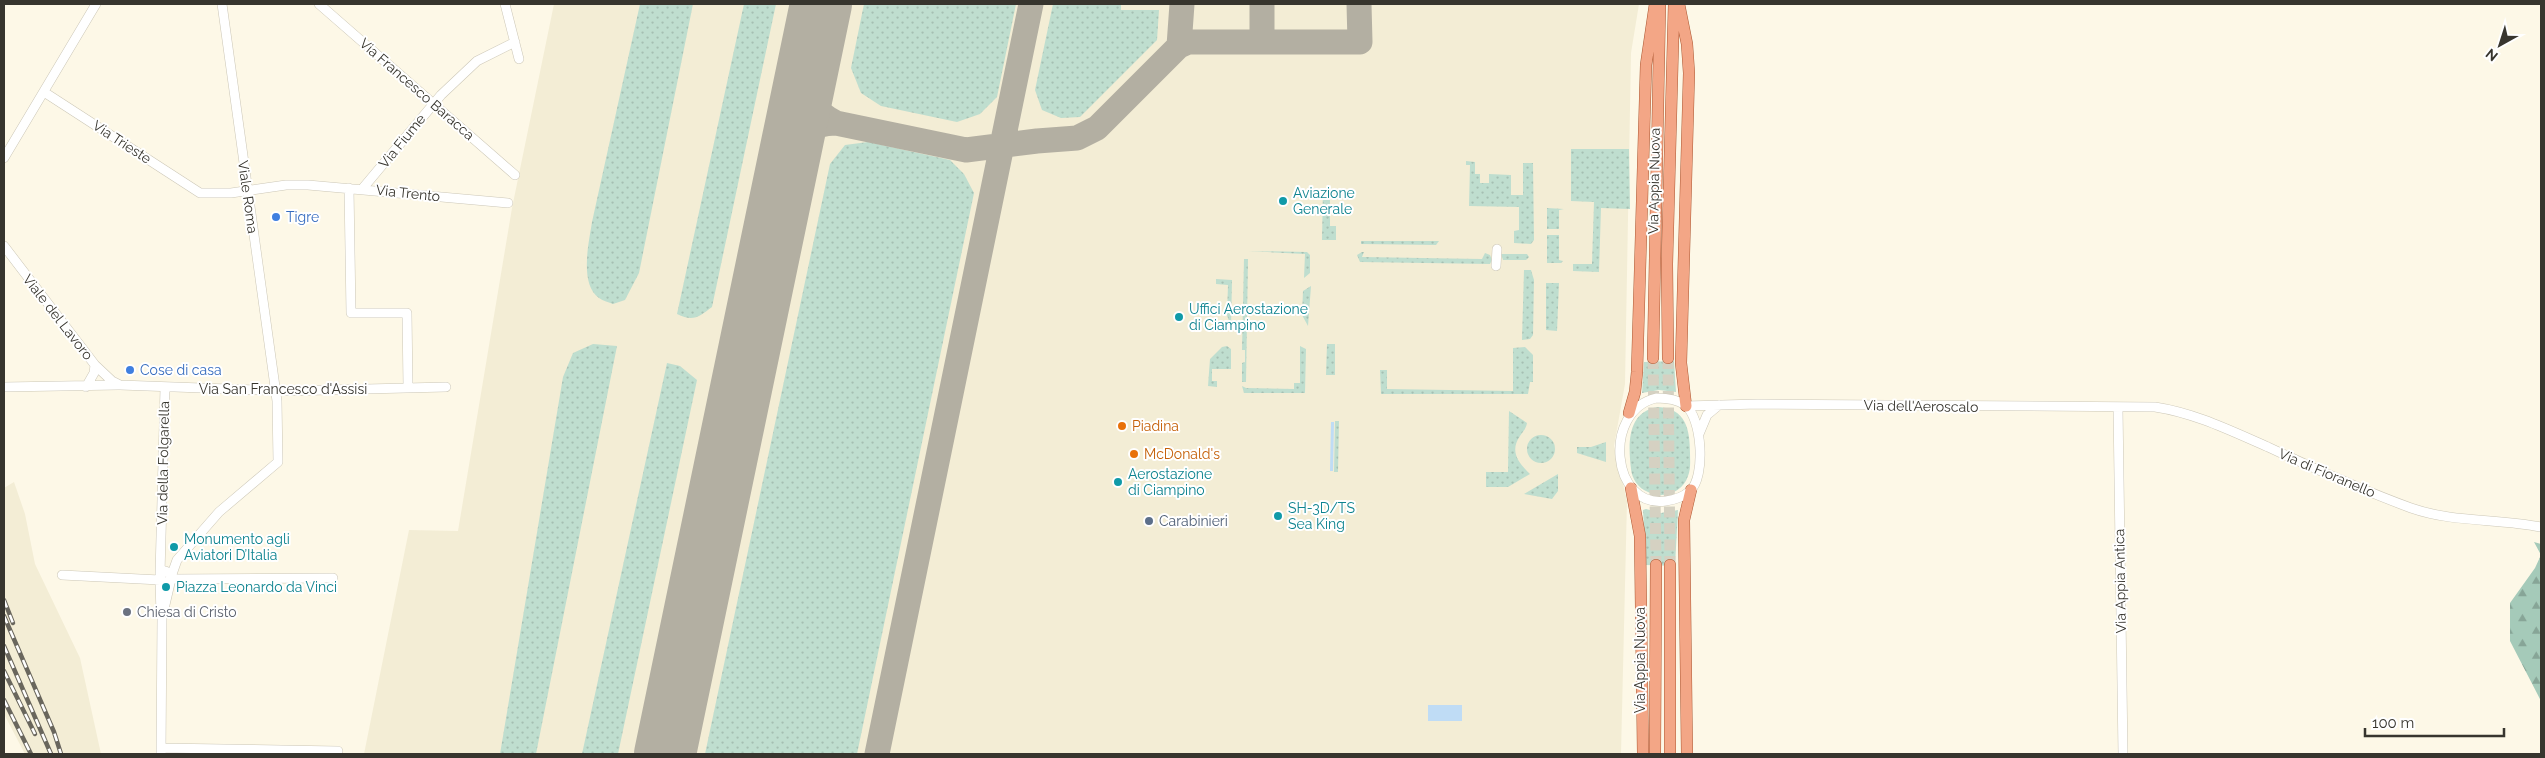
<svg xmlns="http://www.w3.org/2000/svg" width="2545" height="758" viewBox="0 0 2545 758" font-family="Raleway,sans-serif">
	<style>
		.built { fill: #f3edd5 }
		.grass { fill: url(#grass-dots) }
		.forest { fill: url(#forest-firs) }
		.water { fill: #bfdcf5 }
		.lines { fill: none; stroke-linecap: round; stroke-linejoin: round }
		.taxiway { stroke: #b3afa2; stroke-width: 25 }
		.runway { stroke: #b3afa2; stroke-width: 62 }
		.major-tunnel { stroke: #d5d1c2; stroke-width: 11; stroke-dasharray: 11 5.5; stroke-linecap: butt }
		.minor-casing { stroke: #ccc7b7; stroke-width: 10 }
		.major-casing { stroke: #ac5833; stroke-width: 12 }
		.minor { stroke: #fff; stroke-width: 9 }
		.major { stroke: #f3a686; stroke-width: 11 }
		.rail-casing { stroke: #69665d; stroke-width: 4.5 }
		.rail { stroke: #fff; stroke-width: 2.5; stroke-dasharray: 8; stroke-linecap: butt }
		.culture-dot { fill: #0f9aa8; stroke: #fff; stroke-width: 2 }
		.shop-dot { fill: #3f7fe0; stroke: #fff; stroke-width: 2 }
		.food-dot { fill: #e8710a; stroke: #fff; stroke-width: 2 }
		.service-dot { fill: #5c6f8a; stroke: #fff; stroke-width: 2 }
		.worship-dot { fill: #6b7280; stroke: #fff; stroke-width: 2 }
		.labels { text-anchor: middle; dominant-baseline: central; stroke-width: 4; stroke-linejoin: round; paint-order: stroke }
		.street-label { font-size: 14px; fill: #37352e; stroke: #fff }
		.culture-label { font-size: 14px; fill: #0d838f; stroke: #fff; text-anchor: start }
		.shop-label { font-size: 14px; fill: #366cbe; stroke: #fff; text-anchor: start }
		.food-label { font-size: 14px; fill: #c56008; stroke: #fff; text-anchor: start }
		.service-label { font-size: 14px; fill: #4e5e75; stroke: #fff; text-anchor: start }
		.worship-label { font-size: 14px; fill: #5b616d; stroke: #fff; text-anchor: start }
	</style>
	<defs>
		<pattern id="grass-dots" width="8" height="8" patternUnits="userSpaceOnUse" patternTransform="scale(1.25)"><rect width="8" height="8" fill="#bfdecf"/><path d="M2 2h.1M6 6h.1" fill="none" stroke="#a5bfb2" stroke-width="1.8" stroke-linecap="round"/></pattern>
		<pattern id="forest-firs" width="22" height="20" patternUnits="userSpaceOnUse" patternTransform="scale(1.25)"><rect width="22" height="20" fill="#a5cab9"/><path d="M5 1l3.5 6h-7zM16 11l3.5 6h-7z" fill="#87a597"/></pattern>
	</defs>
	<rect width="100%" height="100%" fill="#fdf8e7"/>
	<path class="built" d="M554,4H1639L1631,53L1625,384L1614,446L1627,501L1621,754H364L409,530L458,531L512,208Z
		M14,482L25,514L35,564L80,658L101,754H25L4,714V488Z"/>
	<path class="grass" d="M640,4H693L639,273L625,300L613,304C609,302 603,301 599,298C579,284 589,242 592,222Z
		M744,4H776L712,307C699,317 693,322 677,314Z
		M864,4H1016L997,97L980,114L957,122L881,106L861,93L851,68Z
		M1053,4H1121V10H1159L1157,40L1080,117L1061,118L1042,110L1035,90Z
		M868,142L950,160L964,174L974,193L857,754H705L830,164L845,145Z
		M1571,149H1629L1630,209L1601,208L1599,272L1573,271V264H1592L1594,202L1571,201Z
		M1466,161L1475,162V174H1480V183H1489V174L1511,175V195H1523V163H1533L1534,240L1531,244L1514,243V231L1519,230V207L1469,206L1470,165H1466Z
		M1323,189L1330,190V226H1336V240H1322Z
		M1547,208L1564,209L1559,210V229H1547Z
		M1547,235H1559V260L1563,261L1561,263H1547Z
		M1361,241H1439L1436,245L1361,244Z
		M1248,251L1307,252L1310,255V273L1304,278L1305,254Z
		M1362,252H1364L1362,257L1482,259L1485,253L1490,255L1492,260L1490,264L1360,262L1357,255Z
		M1501,254H1527L1529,257L1526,260H1503Z
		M1244,259H1248L1246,382H1242V363L1245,362V350H1242Z
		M1524,270H1531L1534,280L1533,335L1530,339L1522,340Z
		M1216,279L1232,280L1231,327L1227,315L1228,285L1216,284Z
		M1546,283H1559L1557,331L1546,330Z
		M1311,286L1308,326L1302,315L1303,291Z
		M593,344L617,346L536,754H500L563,377L573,353Z
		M1327,344H1335V375H1326Z
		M1227,346L1231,349V369H1212V381H1217V387L1208,386L1210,359L1222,347Z
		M1300,346L1306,349L1305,393H1244L1242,386L1246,388L1294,389V383H1300Z
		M1525,347L1533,355V382H1530L1528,394H1381L1380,370H1387V389L1513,391V348Z
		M1674,361L1676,392L1659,390L1642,393L1644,362Z
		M667,363L680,366L697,380L618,754H582Z
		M1658,407C1686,408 1690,430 1690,453C1690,460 1691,469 1688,476C1683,492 1663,500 1648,492C1638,488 1632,479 1631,469C1628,443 1627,412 1658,407Z
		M1509,411L1527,423C1526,429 1523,431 1520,436C1509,452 1519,463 1530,474L1508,487H1486V472H1508Z
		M1335,421H1339L1338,472H1334Z
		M1527 449a14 14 0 1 1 28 0a14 14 0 1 1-28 0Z
		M1606,442V462L1577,453V447H1591Z
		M1558,474V491L1552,499L1524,494Z
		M1646,509L1661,513L1678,510L1675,566L1646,565L1643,510Z"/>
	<path class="forest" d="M2534,542L2541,544V701L2510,641V603L2535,568L2541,555Z"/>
	<path class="water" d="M1331,422H1334L1333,471H1330Z
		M1428,705H1462V721H1428Z"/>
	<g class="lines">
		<path class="taxiway" d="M1262,4V42
			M1179,46L1182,4
			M808,65C806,94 808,109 836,123
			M788,161C796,137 809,123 836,123L966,150L1037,141L1077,138L1097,128L1179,46L1188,42H1360L1359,4
			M877,754L1031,4"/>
		<path class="runway" d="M665,754L821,4"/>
		<path class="major-tunnel" d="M1653,358L1656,565
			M1668,358L1670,565"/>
		<defs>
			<path id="minor" d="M319,4L515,175
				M505,4L519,59
				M44,92L200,193H231L286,185H308L508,203
				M4,158L96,4
				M349,188L351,313H407L408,387
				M363,188L441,95L477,61L515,42
				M4,246L95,365L112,381L120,385L286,391L446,387
				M1496,266L1497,249
				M4,387L118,385
				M86,387L94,373L95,365
				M1656,398C1666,398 1677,399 1685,405C1702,417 1706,477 1690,491C1684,496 1674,500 1666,501C1611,509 1602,411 1656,398Z
				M1686,406L1758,404L2155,407C2195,413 2231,431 2268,447C2315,469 2362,490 2411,508C2454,523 2497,518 2541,527
				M2118,408L2123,754
				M1699,434L1707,415L1719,405
				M160,574L165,388
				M62,575L160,580L165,583L171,579L170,573L165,571L160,576V580L161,615L162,618L161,754
				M171,577L177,560L219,512L278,462L277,401L222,4
				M164,609L171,579L333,578
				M161,748L338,751"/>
			<path id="major" d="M1679,4L1687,44L1689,73L1681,363L1686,406
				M1653,358L1660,4
				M1668,358L1667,264L1674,4
				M1629,413L1635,392L1637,372L1646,65L1655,4
				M1631,488L1640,536L1643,754
				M1670,565V754
				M1655,754L1656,565
				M1687,754L1684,520L1691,490"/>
		</defs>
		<use href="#minor" class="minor-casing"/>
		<use href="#major" class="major-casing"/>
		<use href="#minor" class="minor"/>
		<use href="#major" class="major"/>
		<defs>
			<path id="rail" d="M4,600L13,623
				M4,616L54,732L61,754
				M4,646L51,754
				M4,671L35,734
				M4,700L31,754"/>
		</defs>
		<use href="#rail" class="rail-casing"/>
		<use href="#rail" class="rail"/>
	</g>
	<g class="culture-dot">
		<circle cx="1283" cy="201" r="5"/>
		<circle cx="1179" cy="317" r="5"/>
		<circle cx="1118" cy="482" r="5"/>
		<circle cx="1278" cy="516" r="5"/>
		<circle cx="174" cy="547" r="5"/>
		<circle cx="166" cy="587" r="5"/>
	</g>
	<g class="shop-dot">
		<circle cx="276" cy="217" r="5"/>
		<circle cx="130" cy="370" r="5"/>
	</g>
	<g class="food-dot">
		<circle cx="1122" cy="426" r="5"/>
		<circle cx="1134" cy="454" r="5"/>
	</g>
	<circle class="service-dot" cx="1149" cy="521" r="5"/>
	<circle class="worship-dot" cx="127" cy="612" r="5"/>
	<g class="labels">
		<g class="street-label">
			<text transform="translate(417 89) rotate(41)">Via Francesco Baracca</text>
			<text transform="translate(402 141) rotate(-51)">Via Fiume</text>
			<text transform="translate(122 142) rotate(33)">Via Trieste</text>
			<text transform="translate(1654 181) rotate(-89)">Via Appia Nuova</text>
			<text transform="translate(408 193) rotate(6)">Via Trento</text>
			<text transform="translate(248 197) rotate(82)">Viale Roma</text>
			<text transform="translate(58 317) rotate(52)">Viale del Lavoro</text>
			<text x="283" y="389">Via San Francesco d'Assisi</text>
			<text transform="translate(1921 406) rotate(1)">Via dell'Aeroscalo</text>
			<text transform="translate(163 463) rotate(-89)">Via della Folgarella</text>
			<text transform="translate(2327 473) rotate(23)">Via di Fioranello</text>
			<text transform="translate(2120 581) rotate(-91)">Via Appia Antica</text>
			<text transform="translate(1640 660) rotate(-90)">Via Appia Nuova</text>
		</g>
		<g class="culture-label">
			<text x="1293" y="193">Aviazione<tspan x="1293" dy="16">Generale</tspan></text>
			<text x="1189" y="309">Uffici Aerostazione<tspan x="1189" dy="16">di Ciampino</tspan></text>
			<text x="1128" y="474">Aerostazione<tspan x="1128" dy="16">di Ciampino</tspan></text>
			<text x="1288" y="508">SH-3D/TS<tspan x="1288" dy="16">Sea King</tspan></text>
			<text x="184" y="539">Monumento agli<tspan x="184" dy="16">Aviatori D’Italia</tspan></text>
			<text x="176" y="587">Piazza Leonardo da Vinci</text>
		</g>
		<g class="shop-label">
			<text x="286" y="217">Tigre</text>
			<text x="140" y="370">Cose di casa</text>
		</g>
		<g class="food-label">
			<text x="1132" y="426">Piadina</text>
			<text x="1144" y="454">McDonald's</text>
		</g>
		<g class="service-label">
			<text x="1159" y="521">Carabinieri</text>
		</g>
		<g class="worship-label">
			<text x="137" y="612">Chiesa di Cristo</text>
		</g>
	</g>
	<rect width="2545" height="758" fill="none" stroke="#37352e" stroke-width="10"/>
	<g transform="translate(2500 45) rotate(219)" stroke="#ffffff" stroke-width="4" paint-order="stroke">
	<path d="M0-4L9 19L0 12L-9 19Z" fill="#37352e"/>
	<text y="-8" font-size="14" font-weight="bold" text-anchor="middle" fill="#37352e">N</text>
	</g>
	<path d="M2365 728v8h139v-8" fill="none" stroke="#37352e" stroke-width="2.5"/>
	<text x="2372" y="728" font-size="15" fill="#37352e" stroke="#ffffff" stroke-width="4" paint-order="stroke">100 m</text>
</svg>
